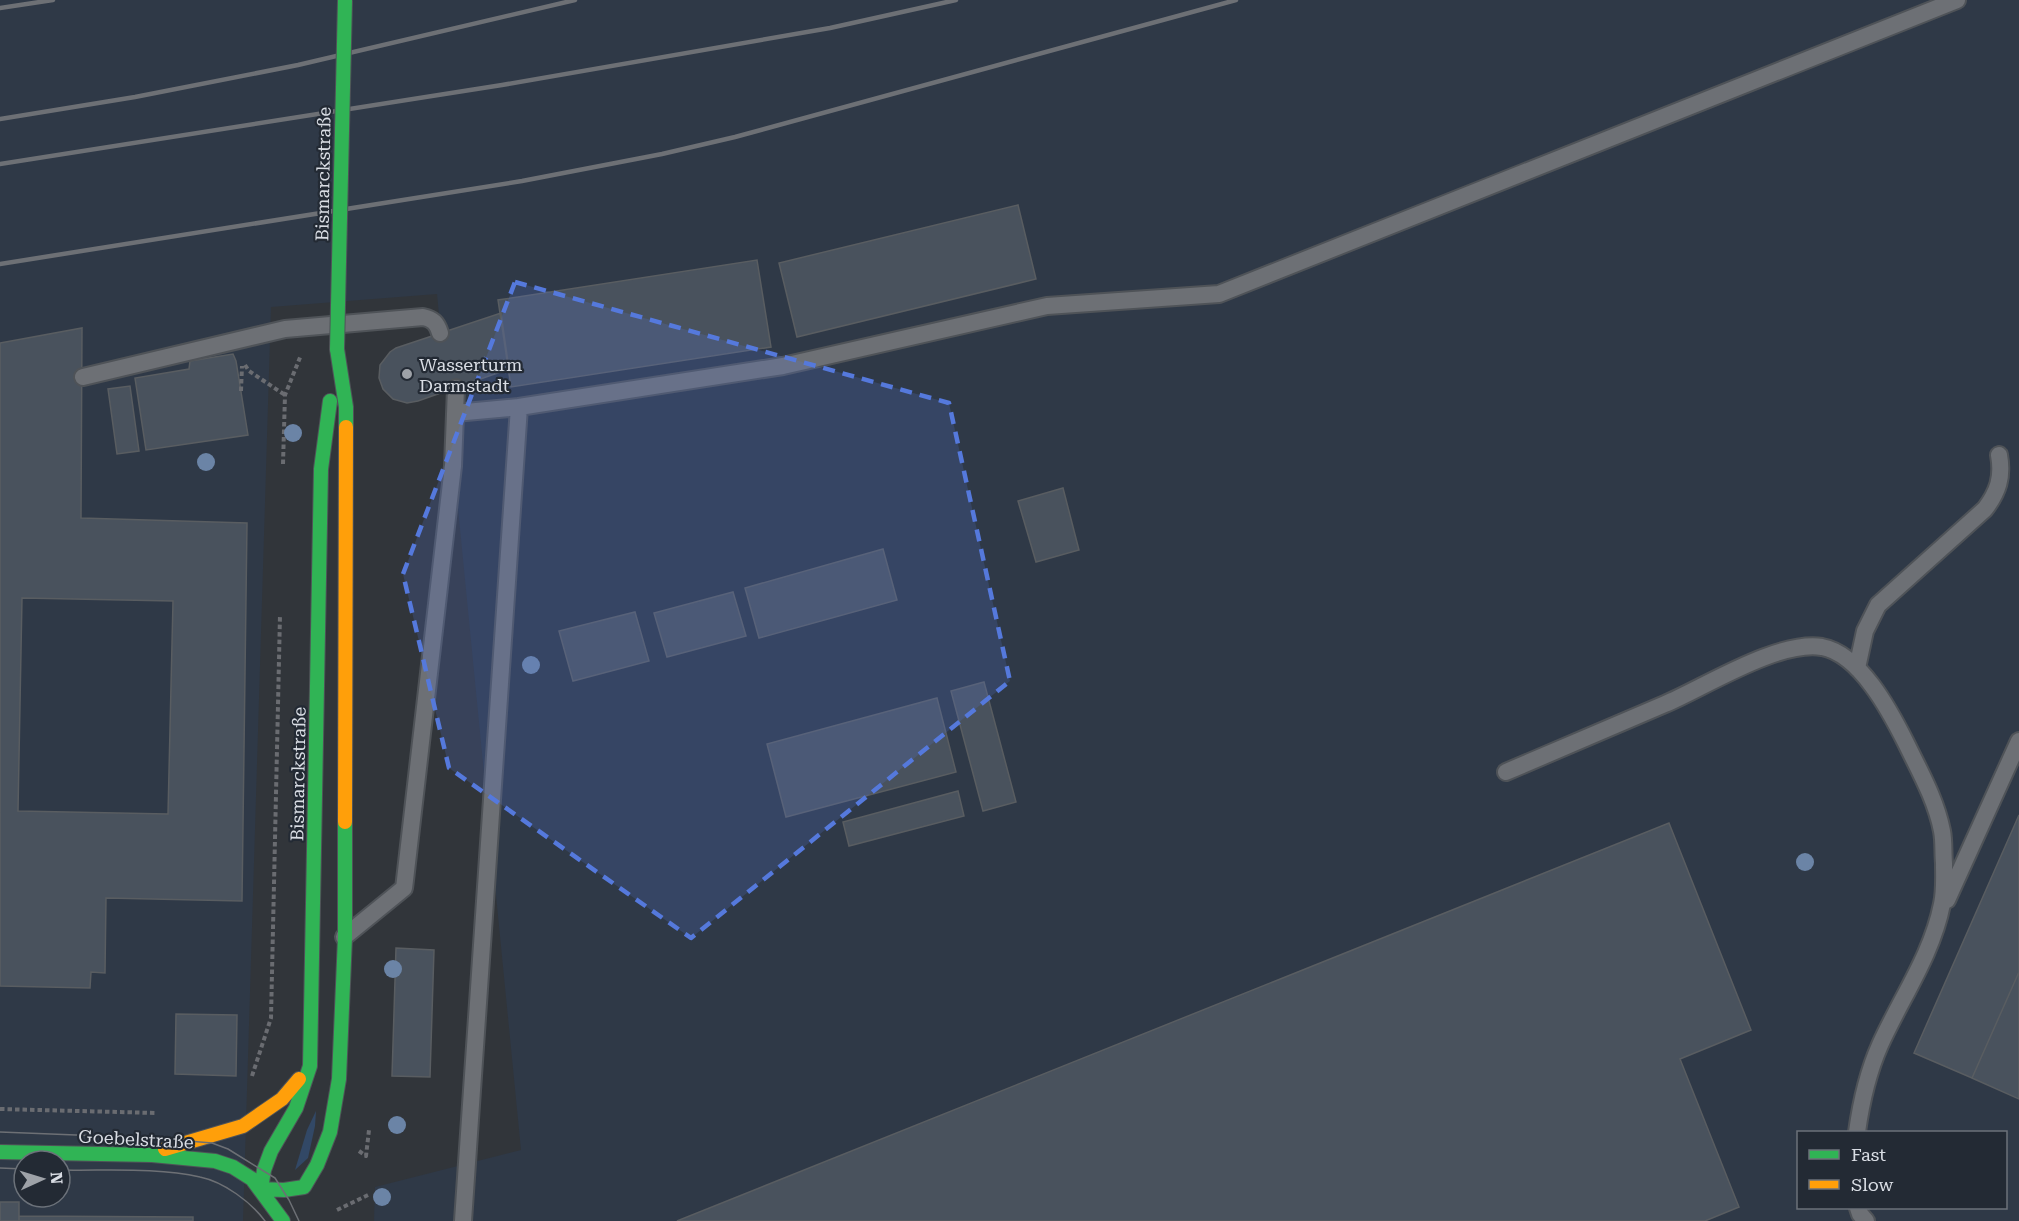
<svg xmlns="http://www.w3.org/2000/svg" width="2019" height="1221" viewBox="0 0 2019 1221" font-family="'Roboto Serif',serif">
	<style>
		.built { fill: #2f3947; fill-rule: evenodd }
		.green { fill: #324866 }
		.building { fill: #49525d; stroke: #595d61; stroke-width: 1.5; fill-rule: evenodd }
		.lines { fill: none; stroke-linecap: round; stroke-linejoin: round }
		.lane-casing { stroke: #4f5358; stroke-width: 20 }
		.fast-casing { stroke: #4f5358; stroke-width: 16 }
		.slow-casing { stroke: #4f5358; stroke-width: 16 }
		.path { stroke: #6a6c71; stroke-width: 4; stroke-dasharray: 4.5 3; stroke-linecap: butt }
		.lane { stroke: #6d7075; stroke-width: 16 }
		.fast { stroke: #30b455; stroke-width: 14 }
		.slow { stroke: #ff9f0a; stroke-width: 14 }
		.tram { stroke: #6d7075; stroke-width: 1.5 }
		.rail { stroke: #6d7075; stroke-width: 4.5 }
		.fast-bridge-casing { stroke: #4f5358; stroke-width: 16; stroke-linecap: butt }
		.fast-bridge { stroke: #30b455; stroke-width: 14 }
		.tree { fill: #6b84a6 }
		.marked { fill: #5579dc; fill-opacity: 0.2; stroke: #5579dc; stroke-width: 4.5; stroke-dasharray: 12 8; stroke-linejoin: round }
		.poi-dot { fill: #9ea2a8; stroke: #232a34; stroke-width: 2 }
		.labels { text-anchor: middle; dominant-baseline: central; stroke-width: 4.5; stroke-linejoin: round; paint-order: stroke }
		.street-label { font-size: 18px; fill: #d9dde4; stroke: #232a34 }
		.poi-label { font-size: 18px; fill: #d9dde4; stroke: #232a34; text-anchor: start }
	</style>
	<rect width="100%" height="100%" fill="#31353a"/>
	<path class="built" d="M0,0H2019V1221H374L375,1187L521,1150L437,294L271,307L243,1221H0ZM1798,1132H2006V1208H1798ZM24,1161H60V1197H24Z"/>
	<path class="green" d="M316,1111L315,1126L308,1158L295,1170L307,1130Z"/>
	<path class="building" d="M1018,205L1036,279L797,337L779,263Z
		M757,260L771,347L511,387L498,300Z
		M501,313L509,369L418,401L407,403L393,399L383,389L379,378L380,365L390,352L396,348Z
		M82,328L81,518L247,523L242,901L106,898L105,973L91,972L90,988L0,986V343ZM22,598L173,601L168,814L18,811Z
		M233,354L236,361L248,435L146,450L135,378L189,369L190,361Z
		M130,386L139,451L117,454L108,389Z
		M1063,488L1079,550L1036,562L1018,501Z
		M883,549L897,600L759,638L745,588Z
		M733,592L746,636L667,657L654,613Z
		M635,612L649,661L573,681L559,631Z
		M984,682L1016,802L983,811L951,691Z
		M937,698L956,772L786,817L767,744Z
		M958,791L964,816L849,846L843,822Z
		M2019,815V972L1972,1078L1914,1053Z
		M1669,823L1751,1030L1680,1059L1739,1207L1705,1221H677Z
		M396,948L434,950L430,1077L392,1076Z
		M2019,972V1099L1972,1078Z
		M176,1014L237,1015L236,1076L175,1074Z
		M0,1202H19V1221H0Z
		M19,1216L193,1217V1221H19Z"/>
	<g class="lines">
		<defs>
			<path id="lane" d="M83,377L285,329L423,317C433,319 437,323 440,333
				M455,413L519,407
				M1857,668L1865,631L1878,605L1985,509C1998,492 2003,477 1999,455
				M1506,772C1559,749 1612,727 1665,704C1705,687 1778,640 1822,647C1860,654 1890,711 1906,743C1920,772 1936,800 1942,831C1944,841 1943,853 1944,863C1944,877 1945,891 1942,904C1932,955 1901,998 1880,1045C1868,1072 1861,1103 1857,1132
				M1947,900L2019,741
				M344,937L398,893L404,888L405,880L453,466L456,388
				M1858,1208L1860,1214L1866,1221
				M463,1221L519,407L783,366L1047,306L1219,294L1957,0"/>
			<path id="fast" d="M337,349L346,407V427
				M0,1152L152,1155L215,1161L233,1167L252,1179L283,1221
				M261,1189L284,1190L304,1187L317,1165L330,1132L339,1079L345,937V822
				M261,1189L264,1170L271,1151L296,1108L310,1066L321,469L330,401"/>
			<path id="slow" d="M345,822L346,427
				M165,1149L243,1126L282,1099L299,1079"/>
		</defs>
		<use href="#lane" class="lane-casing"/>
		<use href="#fast" class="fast-casing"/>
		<use href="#slow" class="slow-casing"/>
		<path class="path" d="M245,365L249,371L285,395
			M241,391L242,366
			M283,464L285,395L301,355
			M252,1076L271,1018L280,615
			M0,1109L157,1113
			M359,1151L366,1156L369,1130
			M337,1210L368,1195"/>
		<use href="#lane" class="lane"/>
		<use href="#fast" class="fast"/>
		<use href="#slow" class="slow"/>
		<path class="tram" d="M0,1132L152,1138L212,1143L228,1149L275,1178L289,1200L299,1221
			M0,1168L24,1169
			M60,1170C105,1171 157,1167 200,1177C224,1182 251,1202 265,1221"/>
		<path class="rail" d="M0,8L53,0
			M0,119L135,97L298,65L575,0
			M0,164L502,85L830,28L956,0
			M0,264L522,181L662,154L735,137L1236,0"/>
		<defs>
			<path id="fast-bridge" d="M337,349L345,0"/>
		</defs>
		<use href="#fast-bridge" class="fast-bridge-casing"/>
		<use href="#fast-bridge" class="fast-bridge"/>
	</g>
	<g class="tree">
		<circle cx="293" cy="433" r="9"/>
		<circle cx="206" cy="462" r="9"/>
		<circle cx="531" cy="665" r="9"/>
		<circle cx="1805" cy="862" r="9"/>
		<circle cx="393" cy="969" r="9"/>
		<circle cx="397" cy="1125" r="9"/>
		<circle cx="382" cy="1197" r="9"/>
	</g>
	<path class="marked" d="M515,282L949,403L1010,681L691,938L449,768L403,574Z"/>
	<circle class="poi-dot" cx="407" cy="374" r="6"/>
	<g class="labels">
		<g class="street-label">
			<text transform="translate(323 174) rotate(-89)">Bismarckstraße</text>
			<text transform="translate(298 774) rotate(-89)">Bismarckstraße</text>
			<text transform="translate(136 1139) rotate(3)">Goebelstraße</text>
		</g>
		<g class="poi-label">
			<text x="419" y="364">Wasserturm<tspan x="419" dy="21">Darmstadt</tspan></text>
		</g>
	</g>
	<rect x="1797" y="1131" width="210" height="78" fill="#232a34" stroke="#6c727a" stroke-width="1.5"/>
	<rect x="1809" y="1150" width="30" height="9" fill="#30b455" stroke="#6c727a" stroke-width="1.5"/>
	<text x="1851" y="1161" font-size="18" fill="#d9dde4">Fast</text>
	<rect x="1809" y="1180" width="30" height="9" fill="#ff9f0a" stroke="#6c727a" stroke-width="1.5"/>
	<text x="1851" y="1191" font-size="18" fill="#d9dde4">Slow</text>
	<g transform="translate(42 1179) rotate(86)"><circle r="28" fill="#232a34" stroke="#6c727a" stroke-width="1.5"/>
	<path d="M0-4.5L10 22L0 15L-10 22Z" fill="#9ea2a8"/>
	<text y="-9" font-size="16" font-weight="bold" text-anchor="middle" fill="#d9dde4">N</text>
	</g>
</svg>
